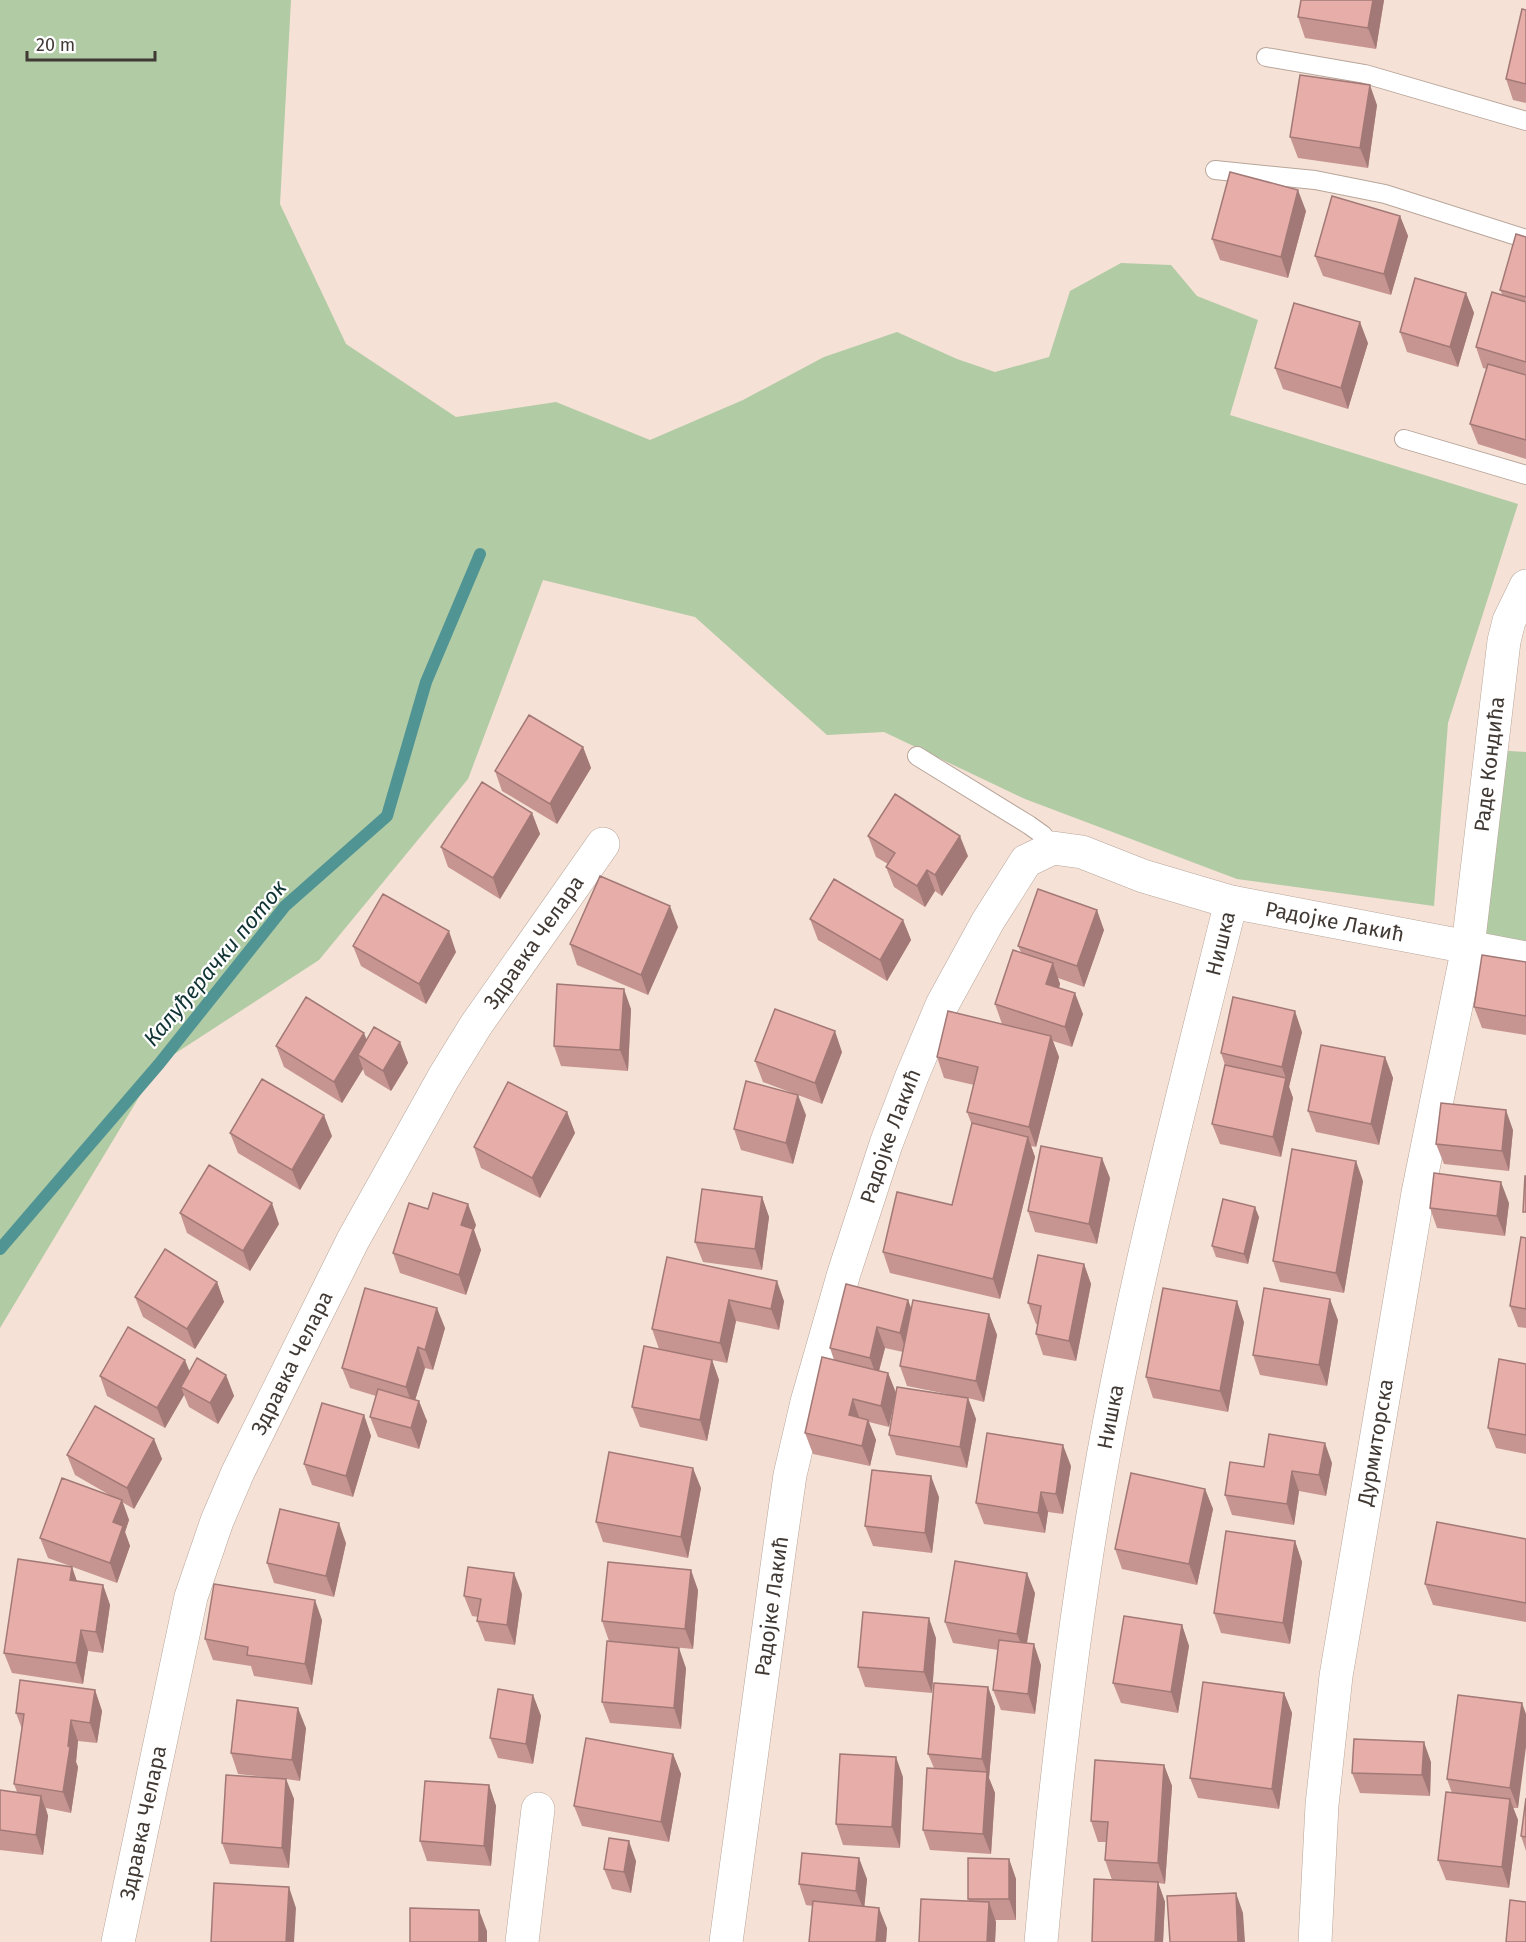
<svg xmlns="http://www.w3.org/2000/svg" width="1526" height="1942" viewBox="0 0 1526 1942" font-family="'Fira Sans',sans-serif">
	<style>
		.green { fill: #b1cba5 }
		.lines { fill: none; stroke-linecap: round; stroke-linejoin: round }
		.stream { stroke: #519494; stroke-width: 12 }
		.lane-casing { stroke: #b8a59a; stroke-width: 20 }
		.street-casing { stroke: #b8a59a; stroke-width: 34 }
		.lane { stroke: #fff; stroke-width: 18 }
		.street { stroke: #fff; stroke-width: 33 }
		.wall { fill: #c79591 }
		.shaded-wall { fill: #a27976 }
		.building { fill: #e7ada9; stroke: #a27976; stroke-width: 1.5 }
		.labels { text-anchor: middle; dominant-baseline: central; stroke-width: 4.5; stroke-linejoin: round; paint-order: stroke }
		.street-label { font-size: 21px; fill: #413934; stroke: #fff }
		.water-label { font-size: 22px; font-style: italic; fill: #103333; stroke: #fff }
	</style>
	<rect width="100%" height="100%" fill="#f5e1d5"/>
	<path class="green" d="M0,0H291L280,204L346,344L456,417L556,402L650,440L743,400L824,357L897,332L957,359L995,372L1049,357L1070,291L1121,263L1171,265L1197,296L1258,320L1230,415L1518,504L1448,723L1434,906L1237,879L1025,799L884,732L827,735L695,617L543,580L468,779L319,960L159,1064L0,1328Z
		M1492,750L1526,752V958L1468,947Z"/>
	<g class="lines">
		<path class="stream" d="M0,1249L159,1064L285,906L387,816L426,682L480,554"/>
		<defs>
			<path id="lane" d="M1266,57L1365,74L1526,121
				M1215,170L1315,180L1385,194L1526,239
				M1404,439L1526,475
				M917,756L1029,825L1043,835L1053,848"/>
			<g id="street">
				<path id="s1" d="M118,1942L191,1597L217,1521L238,1472L353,1240L444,1077L476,1025L603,844"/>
				<path d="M522,1942L538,1809"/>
				<path id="s2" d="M726,1942L780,1545L790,1475L807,1402L844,1273L886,1144L912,1076L942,1005L988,921L1026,861L1053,848L1082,852L1143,876L1231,902L1526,958"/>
				<path id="s3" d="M1041,1942C1054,1797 1070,1652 1094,1509C1128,1304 1181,1103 1231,902"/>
				<path id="s4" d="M1315,1942L1322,1805L1336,1676L1418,1193L1468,947L1504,641L1509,621L1526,586"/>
			</g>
		</defs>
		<use href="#lane" class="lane-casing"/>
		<use href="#street" class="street-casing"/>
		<use href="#lane" class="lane"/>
		<use href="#street" class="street"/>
	</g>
	<path class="wall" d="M1301,0H1384L1376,49L1305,38L1298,17Z
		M1526,10V103L1513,100L1506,79Z
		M1377,105L1368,168L1298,158L1290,137Z
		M1306,211L1288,278L1220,260L1212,239Z
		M1400,216L1408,236L1391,295L1323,276L1315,256Z
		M1526,237V459L1478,444L1470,424L1487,369L1483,368L1476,347L1502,294L1500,290Z
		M1466,293L1474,313L1458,367L1407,352L1400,332Z
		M1368,343L1348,409L1283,389L1275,368Z
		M583,747L591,768L557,824L502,791L495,771Z
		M532,813L540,834L500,899L448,867L441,847Z
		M868,836L968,856L942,896L935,891L925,907L894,887L886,867L888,864L876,857Z
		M810,919L903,920L911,940L887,981L818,940Z
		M678,927L648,995L577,965L570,944Z
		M1104,930L1084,987L1058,978L1060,984L1059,988L1083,1014L1072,1047L1053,1041L1059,1057L1036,1147L1031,1146L1035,1157L1000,1299L890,1273L883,1252L952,1205L972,1125L967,1112L974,1085L944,1078L937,1057L1002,1024L995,1004L1021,952L1018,946Z
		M353,946L456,952L426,1004L361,966Z
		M1526,962V1035L1482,1028L1474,1007Z
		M631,1009L628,1071L561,1066L554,1046Z
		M1302,1032L1289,1087L1293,1098L1281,1157L1220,1144L1212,1124L1225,1065L1221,1053Z
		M367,1039L400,1042L408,1063L391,1091L365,1075L363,1069L342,1103L284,1067L276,1046Z
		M842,1052L822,1104L763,1082L755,1061Z
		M1385,1057L1393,1078L1379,1145L1316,1132L1308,1111Z
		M567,1112L575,1133L540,1198L481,1168L474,1147Z
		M806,1115L793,1164L741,1150L734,1129Z
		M1513,1130L1509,1171L1444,1164L1436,1144Z
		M230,1133L332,1136L300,1190L238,1153Z
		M1110,1178L1097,1244L1035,1232L1028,1211Z
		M1363,1181L1344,1293L1280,1282L1273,1261Z
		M762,1197L769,1217L762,1270L703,1262L695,1242Z
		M1509,1203L1505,1236L1437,1228L1430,1208Z
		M180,1213L279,1224L250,1271L187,1233Z
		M1259,1217L1248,1264L1216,1257L1212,1246Z
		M476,1225L474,1230L481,1250L466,1295L400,1273L393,1253Z
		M1526,1238V1328L1518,1327L1510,1306Z
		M667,1257L784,1301L779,1330L736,1321L727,1363L712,1360L719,1380L707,1441L640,1427L632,1407L659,1349L652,1329Z
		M1084,1264L1091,1284L1076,1361L1043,1355L1036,1334L1038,1324H1036L1028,1303Z
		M217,1282L224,1302L195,1349L143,1317L135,1297Z
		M908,1300L911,1309L989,1314L997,1335L984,1402L968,1398L976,1419L967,1468L896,1455L889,1435L967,1398L907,1386L900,1366L903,1352L885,1348L879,1371L888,1373L896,1393L889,1427L869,1422L876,1440L870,1466L813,1454L805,1433L834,1360L830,1348Z
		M1338,1320L1327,1386L1260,1375L1253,1355Z
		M1244,1322L1228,1412L1153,1398L1146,1377Z
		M445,1328L433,1370L425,1368L415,1400L427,1421L419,1449L378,1437L370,1417L376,1396L350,1388L342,1368Z
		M1526,1364V1454L1496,1448L1488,1428Z
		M190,1372L226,1375L234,1396L218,1424L189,1407L184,1395L165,1428L107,1396L100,1376Z
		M364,1415L371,1436L353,1497L312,1485L304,1464Z
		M154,1439L162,1459L134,1509L122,1502L129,1520L125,1532L130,1546L117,1583L48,1558L40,1538L113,1497L75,1475L67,1455Z
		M1332,1463L1326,1496L1299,1491L1294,1525L1232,1515L1225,1495L1264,1467Z
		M1071,1466L1063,1514L1048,1512L1045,1533L984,1524L976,1503Z
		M701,1488L688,1558L603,1542L596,1522Z
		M1205,1489L1213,1509L1197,1585L1122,1569L1115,1549Z
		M939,1497L932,1553L873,1546L865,1526Z
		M1526,1539V1622L1433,1605L1425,1584Z
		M1295,1541L1302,1562L1290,1644L1221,1633L1214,1613Z
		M346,1543L334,1597L274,1583L267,1563Z
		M72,1567L77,1581L103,1585L110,1605L103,1653L88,1651L83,1684L12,1673L4,1653Z
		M698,1590L693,1649L609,1641L602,1621Z
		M1035,1593L1027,1643L1041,1665L1035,1714L1001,1710L993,1690L998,1650L953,1643L945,1622Z
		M522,1594L515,1645L485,1641L477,1621L478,1617L472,1616L464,1596Z
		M322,1620L312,1685L254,1676L251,1666L213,1660L205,1639Z
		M1182,1625L1189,1646L1178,1713L1121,1703L1113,1683Z
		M936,1638L932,1693L865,1687L858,1667Z
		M686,1668L681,1729L610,1723L602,1702Z
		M988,1687L995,1707L989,1778L995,1793L991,1854L930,1850L923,1830L934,1768L928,1754Z
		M95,1690L102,1711L97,1743L78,1741L76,1762L78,1767L71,1813L46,1808L48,1816L43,1855L0,1850V1790L17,1792L14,1784L22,1729L16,1713Z
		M1284,1693L1292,1713L1279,1809L1198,1798L1190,1778Z
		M533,1695L541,1716L533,1764L498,1758L490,1738Z
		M1522,1703L1518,1808H1513L1518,1820L1509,1888L1446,1880L1438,1860L1452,1793L1447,1779Z
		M306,1728L300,1781L286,1779L294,1799L289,1868L230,1864L222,1843L276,1778L238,1774L231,1753Z
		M673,1754L681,1774L669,1842L582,1826L574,1806Z
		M1431,1762L1430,1796L1360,1793L1352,1773Z
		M1164,1765L1172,1786L1165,1884L1158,1883L1165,1902L1163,1942H1092L1112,1880L1105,1860L1106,1842H1098L1091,1821Z
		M903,1777L900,1848L843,1845L836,1824Z
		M489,1785L496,1806L491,1866L427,1861L420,1841Z
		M1526,1798V1851L1521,1836Z
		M1009,1859L1016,1879V1920H995L996,1922L995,1942H919L969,1901L968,1899Z
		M636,1861L631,1893L612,1889L604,1869Z
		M867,1879L864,1906L887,1928L886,1942H809L813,1906L806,1905L799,1884Z"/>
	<path class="shaded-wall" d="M1373,0H1384L1376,49L1368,28Z
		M1370,85L1377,105L1368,168L1360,148Z
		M1298,190L1306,211L1288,278L1281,257Z
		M1400,216L1408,236L1391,295L1384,274Z
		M1466,293L1474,313L1458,367L1450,347Z
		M1360,322L1368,343L1348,409L1341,388Z
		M583,747L591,768L557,824L550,804Z
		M532,813L540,834L500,899L493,878Z
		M960,836L968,856L942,896L935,875Z
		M927,870L935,891L925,907L917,886Z
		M670,906L678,927L648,995L641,975Z
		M1097,910L1104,930L1084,987L1077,966Z
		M903,920L911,940L887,981L880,960Z
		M449,931L456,952L426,1004L419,984Z
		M1053,963L1060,984L1054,1004L1046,984Z
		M624,989L631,1009L628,1071L620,1050Z
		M1075,993L1083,1014L1072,1047L1065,1027Z
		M1295,1011L1302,1032L1289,1087L1282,1067Z
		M835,1031L842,1052L822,1104L815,1083Z
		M364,1033L372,1053L358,1055L363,1069L342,1103L334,1082Z
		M1051,1036L1059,1057L1036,1147L1029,1127Z
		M400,1042L408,1063L391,1091L383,1071Z
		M1385,1057L1393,1078L1379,1145L1371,1124Z
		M1286,1078L1293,1098L1281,1157L1273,1137Z
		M798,1095L806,1115L793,1164L786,1143Z
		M1506,1110L1513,1130L1509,1171L1502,1151Z
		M567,1112L575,1133L540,1198L532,1178Z
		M324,1115L332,1136L300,1190L292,1170Z
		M1028,1137L1035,1157L1000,1299L993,1279Z
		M1102,1158L1110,1178L1097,1244L1089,1224Z
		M1356,1161L1363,1181L1344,1293L1336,1273Z
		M1501,1182L1509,1203L1505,1236L1497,1216Z
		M762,1197L769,1217L762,1270L755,1249Z
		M272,1203L279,1224L250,1271L243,1251Z
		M468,1204L476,1225L474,1230L481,1250L466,1295L459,1275L461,1225Z
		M1255,1207L1259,1217L1248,1264L1244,1254Z
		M1084,1264L1091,1284L1076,1361L1069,1341Z
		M777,1281L784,1301L779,1330L771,1309Z
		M217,1282L224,1302L195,1349L187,1329Z
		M1330,1299L1338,1320L1327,1386L1319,1365Z
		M729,1300L736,1321L727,1363L720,1343Z
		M908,1300L916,1321L907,1353L900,1333Z
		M1237,1301L1244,1322L1228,1412L1220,1391Z
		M437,1308L445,1328L433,1370L425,1350Z
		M989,1314L997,1335L984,1402L976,1381Z
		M877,1327L885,1348L877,1378L870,1358Z
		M418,1347L425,1368L413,1407L406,1387Z
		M185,1360L193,1380L181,1387L184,1395L165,1428L157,1408Z
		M712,1360L719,1380L707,1441L700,1420Z
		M888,1373L896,1393L889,1427L881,1406Z
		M226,1375L234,1396L218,1424L210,1403Z
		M968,1398L976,1419L967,1468L960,1447Z
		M853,1399L860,1420L849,1415Z
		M419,1401L427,1421L419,1449L411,1428Z
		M364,1415L371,1436L353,1497L346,1476Z
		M868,1420L876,1440L870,1466L862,1446Z
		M154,1439L162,1459L134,1509L127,1488Z
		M1325,1443L1332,1463L1326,1496L1319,1475Z
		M1063,1445L1071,1466L1063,1514L1056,1494Z
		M693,1468L701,1488L688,1558L681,1537Z
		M1292,1471L1299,1491L1294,1525L1287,1504Z
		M931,1476L939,1497L932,1553L925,1533Z
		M1205,1489L1213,1509L1197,1585L1189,1564Z
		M1041,1492L1048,1512L1045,1533L1038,1513Z
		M122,1500L129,1520L125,1532L130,1546L117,1583L110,1563L113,1522Z
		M339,1523L346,1543L334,1597L326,1576Z
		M1295,1541L1302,1562L1290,1644L1283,1623Z
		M72,1567L79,1588L70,1580Z
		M691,1570L698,1590L693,1649L685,1629Z
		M514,1573L522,1594L515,1645L507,1625Z
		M1027,1573L1035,1593L1025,1654L1017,1634Z
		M103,1585L110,1605L103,1653L96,1632Z
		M315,1600L322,1620L312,1685L305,1664Z
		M929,1618L936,1638L932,1693L924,1672Z
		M1182,1625L1189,1646L1178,1713L1171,1692Z
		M81,1630L88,1651L83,1684L76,1663Z
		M1034,1644L1041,1665L1035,1714L1028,1694Z
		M679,1648L686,1668L681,1729L674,1708Z
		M988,1687L995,1707L989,1778L995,1793L991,1854L983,1834L987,1773L982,1759Z
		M95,1690L102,1711L97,1743L90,1723Z
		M1284,1693L1292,1713L1279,1809L1272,1789Z
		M533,1695L541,1716L533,1764L526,1744Z
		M1522,1703L1526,1714V1747L1518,1808L1510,1788Z
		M298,1708L306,1728L300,1781L292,1760Z
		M71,1720L78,1741L76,1762L78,1767L71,1813L63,1792Z
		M1424,1742L1431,1762L1430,1796L1422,1775Z
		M673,1754L681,1774L669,1842L661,1822Z
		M896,1757L903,1777L900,1848L892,1827Z
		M1164,1765L1172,1786L1165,1884L1158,1863Z
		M286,1779L294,1799L289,1868L282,1848Z
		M489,1785L496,1806L491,1866L484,1846Z
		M41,1796L48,1816L43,1855L36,1835Z
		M1510,1799L1518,1820L1509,1888L1502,1867Z
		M629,1841L636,1861L631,1893L624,1872Z
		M859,1858L867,1879L864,1911L856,1891Z
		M1009,1859L1016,1879V1920L1009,1899Z
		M1158,1882L1165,1902L1163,1942H1155Z
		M289,1887L296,1908L294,1942H286Z
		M1236,1893L1243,1913L1245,1942H1238Z
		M989,1902L996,1922L995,1942H987Z
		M879,1908L887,1928L886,1942H876Z
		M479,1910L487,1931V1942H479Z"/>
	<path class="building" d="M1301,0H1373L1368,28L1298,17Z
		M1522,9L1526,10V84L1506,79Z
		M1300,75L1370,85L1360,148L1290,137Z
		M1230,172L1298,190L1281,257L1212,239Z
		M1332,196L1400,216L1384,274L1315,256Z
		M1516,234L1526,237V297L1500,290Z
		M1415,278L1466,293L1450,347L1400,332Z
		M1492,292L1526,302V362L1476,347Z
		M1294,303L1360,322L1341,388L1275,368Z
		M1488,364L1526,375V440L1470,424Z
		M529,715L583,747L550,804L495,771Z
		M482,782L532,813L493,878L441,847Z
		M895,794L960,836L935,875L927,870L917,886L886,867L895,853L868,836Z
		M600,876L670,906L641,975L570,944Z
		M834,879L903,920L880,960L810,919Z
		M1038,889L1097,910L1077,966L1018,946Z
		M383,894L449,931L419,984L353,946Z
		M1013,950L1053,963L1046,984L1075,993L1065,1027L995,1004Z
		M1482,955L1526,962V1016L1474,1007Z
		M557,984L624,989L620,1050L554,1046Z
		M306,997L364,1033L334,1082L276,1046Z
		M1233,997L1295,1011L1282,1067L1221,1053Z
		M775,1009L835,1031L815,1083L755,1061Z
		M948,1011L1051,1036L1029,1127L967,1112L978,1067L937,1057Z
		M374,1027L400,1042L383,1071L358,1055Z
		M1321,1045L1385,1057L1371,1124L1308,1111Z
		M1225,1065L1286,1078L1273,1137L1212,1124Z
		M262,1079L324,1115L292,1170L230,1133Z
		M746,1081L798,1095L786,1143L734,1129Z
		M508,1082L567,1112L532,1178L474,1147Z
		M1441,1103L1506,1110L1502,1151L1436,1144Z
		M972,1123L1028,1137L993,1279L883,1252L897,1192L952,1205Z
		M1041,1146L1102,1158L1089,1224L1028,1211Z
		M1292,1149L1356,1161L1336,1273L1273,1261Z
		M209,1165L272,1203L243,1251L180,1213Z
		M1434,1173L1501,1182L1497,1216L1430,1208Z
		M1525,1176H1526V1212H1523Z
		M702,1189L762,1197L755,1249L695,1242Z
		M433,1193L468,1204L461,1225L473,1229L459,1275L393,1253L409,1203L428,1209Z
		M1223,1199L1255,1207L1244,1254L1212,1246Z
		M1521,1237L1526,1238V1309L1510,1306Z
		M165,1249L217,1282L187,1329L135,1297Z
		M1038,1255L1084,1264L1069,1341L1036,1334L1041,1306L1028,1303Z
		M667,1257L777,1281L771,1309L729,1300L720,1343L652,1329Z
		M846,1284L908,1300L900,1333L877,1327L870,1358L830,1348Z
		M365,1288L437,1308L425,1350L418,1347L406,1387L342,1368Z
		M1163,1288L1237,1301L1220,1391L1146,1377Z
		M1264,1288L1330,1299L1319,1365L1253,1355Z
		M913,1300L989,1314L976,1381L900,1366Z
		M128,1327L185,1360L157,1408L100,1376Z
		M644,1346L712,1360L700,1420L632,1407Z
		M822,1357L888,1373L881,1406L853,1399L849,1415L868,1420L862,1446L805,1433Z
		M197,1358L226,1375L210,1403L181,1387Z
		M1499,1359L1526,1364V1435L1488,1428Z
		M897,1387L968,1398L960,1447L889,1435Z
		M378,1389L419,1401L411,1428L370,1417Z
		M322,1403L364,1415L346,1476L304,1464Z
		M95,1406L154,1439L127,1488L67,1455Z
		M987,1433L1063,1445L1056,1494L1041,1492L1038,1513L976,1503Z
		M1269,1434L1325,1443L1319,1475L1292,1471L1287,1504L1225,1495L1230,1462L1264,1467Z
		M609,1452L693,1468L681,1537L596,1522Z
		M872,1470L931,1476L925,1533L865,1526Z
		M1131,1473L1205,1489L1189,1564L1115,1549Z
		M62,1478L122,1500L113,1522L123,1526L110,1563L40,1538Z
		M280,1509L339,1523L326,1576L267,1563Z
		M1437,1522L1526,1539V1603L1425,1584Z
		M1226,1531L1295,1541L1283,1623L1214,1613Z
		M18,1559L72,1567L70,1580L103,1585L96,1632L81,1630L76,1663L4,1653Z
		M955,1561L1027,1573L1017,1634L945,1622Z
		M608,1562L691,1570L685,1629L602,1621Z
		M468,1567L514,1573L507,1625L477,1621L481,1599L464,1596Z
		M214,1584L315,1600L305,1664L247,1655L248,1647L205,1639Z
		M863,1612L929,1618L924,1672L858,1667Z
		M1124,1616L1182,1625L1171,1692L1113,1683Z
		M999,1640L1034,1644L1028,1694L993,1690Z
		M607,1641L679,1648L674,1708L602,1702Z
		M20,1680L95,1690L90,1723L71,1720L68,1746L70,1747L63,1792L14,1784L24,1714L16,1713Z
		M1203,1682L1284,1693L1272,1789L1190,1778Z
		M934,1683L988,1687L982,1759L928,1754Z
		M498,1689L533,1695L526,1744L490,1738Z
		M1458,1695L1522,1703L1510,1788L1447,1779Z
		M237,1700L298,1708L292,1760L231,1753Z
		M586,1738L673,1754L661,1822L574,1806Z
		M1354,1739L1424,1742L1422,1775L1352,1773Z
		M840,1754L896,1757L892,1827L836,1824Z
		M1095,1760L1164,1765L1158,1863L1105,1860L1108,1822L1091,1821Z
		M927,1768L987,1772L983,1834L923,1830Z
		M226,1775L286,1779L282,1848L222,1843Z
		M425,1781L489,1785L484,1846L420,1841Z
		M0,1790L41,1796L36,1835L0,1830Z
		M1446,1792L1510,1799L1502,1867L1438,1860Z
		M1526,1798V1837L1521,1836Z
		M609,1838L629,1841L624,1872L604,1869Z
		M802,1853L859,1858L856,1891L799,1884Z
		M968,1858L1009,1859V1899H968Z
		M1094,1879L1158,1882L1155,1942H1092Z
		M214,1883L289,1887L286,1942H211Z
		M1236,1893L1238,1942H1170L1167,1896Z
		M921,1899L989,1902L987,1942H919Z
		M1510,1900L1526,1902V1942H1506Z
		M813,1901L879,1908L876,1942H809Z
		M410,1908L479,1910V1942H410Z"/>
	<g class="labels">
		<g class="street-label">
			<text stroke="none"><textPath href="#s4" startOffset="1192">Раде Кондића</textPath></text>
			<text stroke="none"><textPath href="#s2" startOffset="1455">Радојке Лакић</textPath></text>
			<text stroke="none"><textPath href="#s1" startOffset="1094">Здравка Челара</textPath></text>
			<text stroke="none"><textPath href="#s3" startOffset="1016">Нишка</textPath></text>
			<text stroke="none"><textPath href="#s2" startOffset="825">Радојке Лакић</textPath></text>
			<text stroke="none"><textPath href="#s1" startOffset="608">Здравка Челара</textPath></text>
			<text stroke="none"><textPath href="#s3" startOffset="530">Нишка</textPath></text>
			<text stroke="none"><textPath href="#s4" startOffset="504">Дурмиторска</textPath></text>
			<text stroke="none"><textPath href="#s2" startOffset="339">Радојке Лакић</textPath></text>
			<text stroke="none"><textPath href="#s1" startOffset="122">Здравка Челара</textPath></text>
		</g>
		<g class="water-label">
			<text transform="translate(215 963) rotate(-50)">Калуђерачки поток</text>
		</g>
	</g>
	<path d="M27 51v9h128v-9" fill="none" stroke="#413934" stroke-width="3"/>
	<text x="36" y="51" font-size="18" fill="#413934" stroke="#ffffff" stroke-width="4.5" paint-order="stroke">20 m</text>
</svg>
